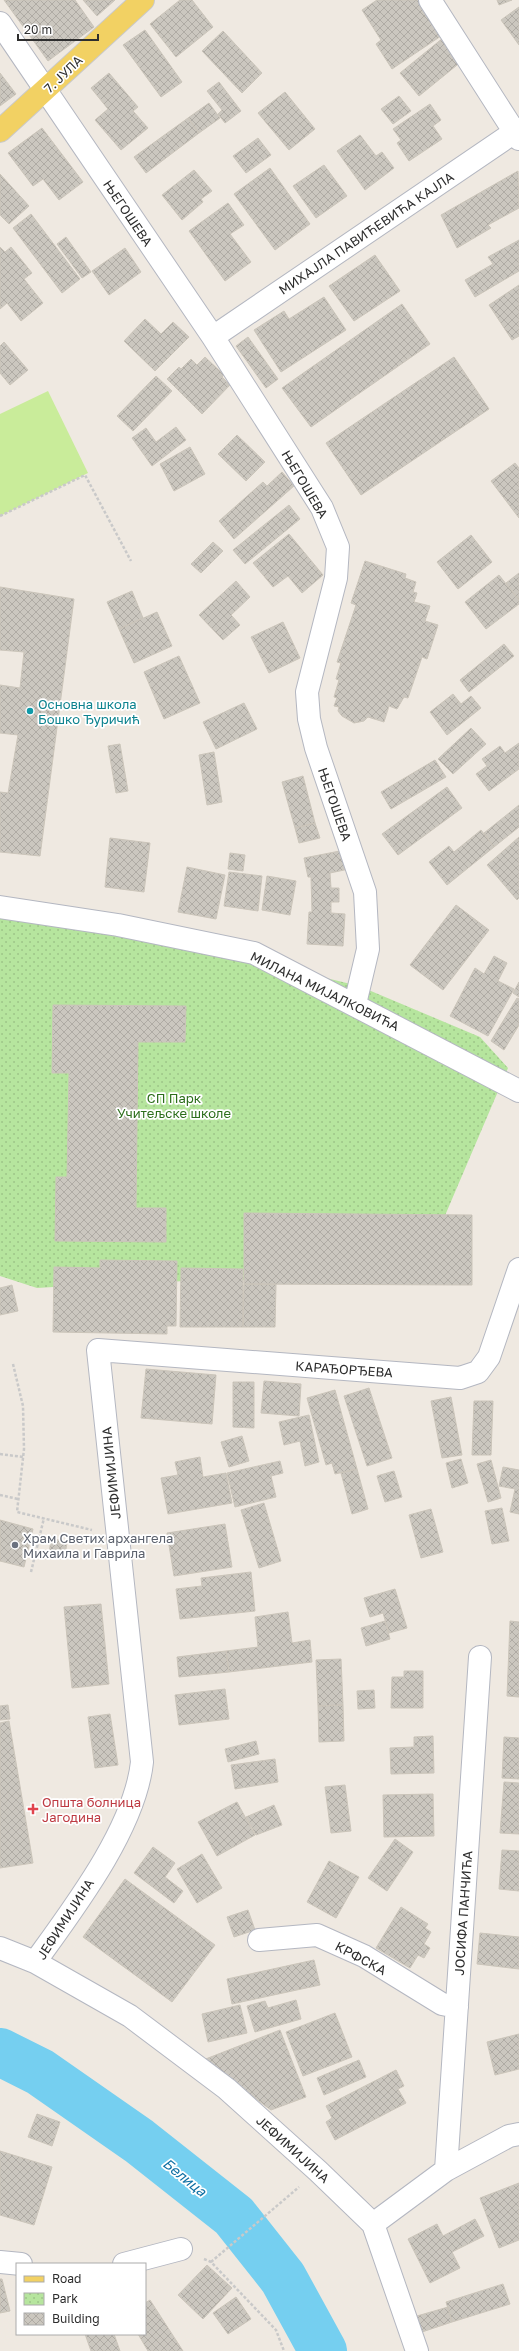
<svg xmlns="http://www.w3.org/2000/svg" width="519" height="2351" viewBox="0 0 519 2351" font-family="'Golos Text',sans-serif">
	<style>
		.park { fill: url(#park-dots) }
		.pitch { fill: #c9ec9a }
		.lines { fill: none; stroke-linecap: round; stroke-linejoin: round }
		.river { stroke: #75cff0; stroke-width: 48 }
		.building { fill: url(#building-cross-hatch); stroke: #cbc5ba }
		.minor-casing { stroke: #b4b7c1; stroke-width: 24 }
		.major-casing { stroke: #c9c9c9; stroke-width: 24 }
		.path { stroke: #c9c9c9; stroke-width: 2.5; stroke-dasharray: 3 2; stroke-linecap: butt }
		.minor { stroke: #fff; stroke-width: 22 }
		.major { stroke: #f2d163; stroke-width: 22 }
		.culture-dot { fill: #0f9aa8; stroke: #fff; stroke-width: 1.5 }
		.worship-dot { fill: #6b7280; stroke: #fff; stroke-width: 1.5 }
		.health-dot { fill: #e0444e; stroke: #fff; stroke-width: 1.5 }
		.labels { text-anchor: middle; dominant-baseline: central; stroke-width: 3.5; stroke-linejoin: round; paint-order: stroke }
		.street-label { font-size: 13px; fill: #2e2e2e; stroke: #fff }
		.culture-label { font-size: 13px; fill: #0d838f; stroke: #fff; text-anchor: start }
		.park-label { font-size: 13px; fill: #2c6e1b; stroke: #fff }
		.worship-label { font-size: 13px; fill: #5b616d; stroke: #fff; text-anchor: start }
		.health-label { font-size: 13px; fill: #be3a42; stroke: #fff; text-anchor: start }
		.water-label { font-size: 14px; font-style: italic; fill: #0d6fa3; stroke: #fff }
	</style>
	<defs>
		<pattern id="park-dots" width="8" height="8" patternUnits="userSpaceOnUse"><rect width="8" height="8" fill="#b6e59e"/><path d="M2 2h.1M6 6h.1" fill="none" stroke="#9dc588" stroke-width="1.8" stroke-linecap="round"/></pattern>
		<pattern id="building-cross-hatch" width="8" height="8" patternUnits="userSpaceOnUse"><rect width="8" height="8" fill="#cbc7bf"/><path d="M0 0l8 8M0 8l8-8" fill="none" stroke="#afaba4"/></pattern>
	</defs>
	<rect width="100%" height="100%" fill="#efe9e1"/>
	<path class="park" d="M0,918L86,925L296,966L326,978L359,986L480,1037L508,1068L429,1253L253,1280L135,1282L37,1288L0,1276Z"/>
	<path class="pitch" d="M48,391L88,473L0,516V414Z"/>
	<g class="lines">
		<path class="river" d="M0,2052L40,2072L139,2141L234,2216L283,2278L323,2351"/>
	</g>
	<path class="building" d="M4,0H75L94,27L48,61Z
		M83,0H115L97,16Z
		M180,0H192L213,27L176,57L150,24Z
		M377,0H418L441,36L392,69L376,44L381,40L362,10Z
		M497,0H512L499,5Z
		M519,7V45L501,20Z
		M145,30L182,82L161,97L123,45Z
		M223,31L262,73L242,93L202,51Z
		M443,38L462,61L419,96L400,73Z
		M0,73L16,94L0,106Z
		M109,73L138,107L133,111L148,128L121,150L95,120L108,109L91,88Z
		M219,82L241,111L225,123L218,114L222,110L207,91Z
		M285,92L315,129L289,150L258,113Z
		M399,96L411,111L393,124L381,109Z
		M209,103L220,118L199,133L188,118Z
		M430,104L441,120L433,126L442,139L409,161L397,143L401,140L393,129Z
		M188,118L199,133L146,173L134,157Z
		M42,128L83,182L59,200L43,179L33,186L8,153Z
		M360,135L376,156L382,152L394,168L365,190L337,151Z
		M258,138L271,155L246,173L233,156Z
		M324,165L347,196L316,218L293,186Z
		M270,168L310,224L275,250L234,194Z
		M194,170L212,191L201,199L203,202L182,220L162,195Z
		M518,171L519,208L488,225L491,228L457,248L441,215Z
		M0,174L29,206L9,224L0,215Z
		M228,203L244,225L230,234L251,262L225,281L189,231Z
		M31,214L80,279L62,293L13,228Z
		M66,237L91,272L82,278L57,244Z
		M519,240V271L475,297L465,280L493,264L488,257Z
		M0,247L5,252L11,247L32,273L24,279L43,303L21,321L7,303L0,309Z
		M125,248L141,272L109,295L92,271Z
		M375,255L400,291L354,321L329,286Z
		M519,285V336L512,340L489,305Z
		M324,297L346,330L281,372L254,330L284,311L289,319Z
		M402,304L430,344L311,427L282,388Z
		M145,319L161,334L173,322L189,337L155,371L124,341Z
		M248,337L278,379L266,388L236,346Z
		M4,342L28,370L10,385L0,373V346Z
		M205,357L224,375L222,377L230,385L202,414L167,379L179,367L181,369L191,359L197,365Z
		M454,357L489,409L361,495L326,443Z
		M156,376L172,391L133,431L117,416Z
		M176,427L186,440L152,466L132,438L146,428L156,442Z
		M237,435L265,462L246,481L218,454Z
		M190,447L205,474L174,491L160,464Z
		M515,463L519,468V518L491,481Z
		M282,472L294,486L234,539L219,521L263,482L267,486Z
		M289,505L300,519L245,564L233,550Z
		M289,534L323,575L302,593L288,576L273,587L253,563Z
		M471,535L492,562L458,589L437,562Z
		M213,542L223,551L201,573L191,564Z
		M365,561L406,574L405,578L416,582L413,592L417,593L414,602L430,606L425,621L438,625L427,659L422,657L408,698L404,697L397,709L389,706L384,722L368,717L364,721L354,723L342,716L338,711L339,707L334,706L337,698L334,697L339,680L336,679L341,663L337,662L356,605L351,603Z
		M519,573V600L506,583Z
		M499,575L519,600V604L486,629L465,602Z
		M236,581L250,597L231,615L240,625L223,640L199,615Z
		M0,587L74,599L40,856L0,852V792L8,793L18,735L0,733V685L20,688L24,652L0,650Z
		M132,591L143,618L119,629L107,602Z
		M157,612L172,646L134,663L119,629Z
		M283,622L300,658L269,673L251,637Z
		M504,644L514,656L469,692L460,680Z
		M179,656L200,703L164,719L144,672Z
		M453,694L461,704L471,696L481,708L447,735L430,712Z
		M244,703L257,729L216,749L203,722Z
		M471,728L486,744L453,774L438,759Z
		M519,743V769L489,791L476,774L487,766L482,759L500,746L505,753Z
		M120,744L128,791L116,793L108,746Z
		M214,752L222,802L207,805L199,755Z
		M435,760L446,777L391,809L381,792Z
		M303,776L315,823L295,828L282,782Z
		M447,787L462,808L398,855L382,834Z
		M519,805V827L494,847L484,833Z
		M315,823L320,838L299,843L295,828Z
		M481,830L494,847L447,885L429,862L449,846L454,852Z
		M519,837V898L517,900L487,865Z
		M110,838L150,843L144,892L105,887Z
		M345,850L349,869L330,873L331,888H339V902H331V913L345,914L343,946L307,944L309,912H312L311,877H308L304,858Z
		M230,853L245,855L243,871L228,869Z
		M187,867L225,875L216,919L178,912Z
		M229,872L262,876L258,911L224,906Z
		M267,876L296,881L290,915L262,910Z
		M456,905L489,930L443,990L410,965Z
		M494,956L507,963L498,981L514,989L488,1036L450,1016L475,968L484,974Z
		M519,982V997L513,993Z
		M517,998L519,999V1025L504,1050L491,1041Z
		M53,1005L186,1006L185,1042H138L136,1208H166V1242L55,1241L56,1177H67L69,1073H52Z
		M244,1213L472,1215V1285L244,1284Z
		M100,1260L177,1261L176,1326H167V1334L53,1332L54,1267L100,1268Z
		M181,1268L243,1269V1327H180Z
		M244,1284H276L275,1327H243Z
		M12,1285L18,1311L0,1315V1288Z
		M146,1369L216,1375L212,1424L141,1418Z
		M264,1381L301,1384L299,1416L261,1413Z
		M233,1382H254V1428L233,1427Z
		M369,1388L392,1458L367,1466L344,1396Z
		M335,1390L357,1469L335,1474L332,1463L326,1465L307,1398Z
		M451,1397L462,1455L442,1458L431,1401Z
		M474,1401H493L491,1455H472Z
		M309,1415L319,1462L305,1466L300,1441L284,1445L279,1422Z
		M242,1436L249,1461L229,1467L221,1442Z
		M200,1457L203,1477L226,1473L232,1503L168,1514L161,1478L178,1475L175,1462Z
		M461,1459L468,1483L452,1488L446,1463Z
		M491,1460L501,1498L488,1502L477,1464Z
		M280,1461L283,1473L271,1476L276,1497L235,1507L227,1473Z
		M503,1467L519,1470V1514L510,1512L515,1489L499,1486Z
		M357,1469L368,1509L352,1514L341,1473Z
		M394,1471L402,1497L385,1502L377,1476Z
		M264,1503L281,1561L259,1568L241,1510Z
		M502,1508L509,1541L492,1544L485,1511Z
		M431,1509L443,1552L421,1558L409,1515Z
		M0,1520L33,1529L24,1567L0,1561Z
		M225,1524L232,1567L174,1576L167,1533Z
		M51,1539L67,1541L65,1557L49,1554Z
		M251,1572L255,1611L180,1619L176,1589L202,1586L201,1578Z
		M395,1589L407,1628L389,1633L383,1613L370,1617L364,1598Z
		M101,1604L109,1684L72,1688L64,1607Z
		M288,1612L292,1643L310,1640L312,1662L229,1672L226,1651L258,1647L255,1617Z
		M385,1621L390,1639L366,1646L361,1628Z
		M510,1621L519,1622V1697L507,1696Z
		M226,1651L229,1672L179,1677L177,1657Z
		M341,1659L343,1705L318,1706L316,1660Z
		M404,1671H423V1708H391L392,1677H404Z
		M225,1689L229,1719L179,1725L175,1695Z
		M374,1690L375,1708L358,1709L357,1691Z
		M8,1705L10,1719L0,1720V1706Z
		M343,1705L344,1741L319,1742L318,1706Z
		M110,1714L118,1765L95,1768L88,1717Z
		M9,1721L33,1863L0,1868V1723Z
		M433,1736L434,1773L391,1774L390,1748L414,1747V1737Z
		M504,1737L519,1738V1779L502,1778Z
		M256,1741L259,1754L228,1762L225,1749Z
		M275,1759L278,1782L235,1789L231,1765Z
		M504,1782L519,1783V1834L500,1833Z
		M345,1785L351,1831L331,1833L325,1787Z
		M433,1794L434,1836L384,1837L383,1795Z
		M237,1802L255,1835L217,1856L198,1822Z
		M274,1805L282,1825L256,1835L246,1817Z
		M395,1839L413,1852L387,1891L368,1878Z
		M153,1847L175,1863L165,1877L183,1891L174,1903L134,1873Z
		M502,1850L519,1851V1891L499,1889Z
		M202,1854L222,1888L197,1903L177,1869Z
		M329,1861L359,1877L336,1918L307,1902Z
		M125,1879L215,1945L172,2002L83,1937Z
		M401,1907L428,1924L425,1928L431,1932L424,1944L430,1948L424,1958L418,1955L410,1968L376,1948Z
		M248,1910L255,1930L234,1937L227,1917Z
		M480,1933L519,1937V1969L477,1964Z
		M314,1960L320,1985L232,2004L227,1979Z
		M296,2000L301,2019L255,2032L247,2006L265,2001L268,2008Z
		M240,2005L247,2033L208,2042L202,2014Z
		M335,2013L352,2057L303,2076L286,2032Z
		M280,2030L306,2097L271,2110L203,2060Z
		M519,2034V2069L495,2075L487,2042Z
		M359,2060L366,2077L324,2095L317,2078Z
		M396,2070L404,2086L398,2089L406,2103L335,2140L326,2122L332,2118L326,2106Z
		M37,2114L60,2122L52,2146L28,2137Z
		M0,2151L52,2167L34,2225L0,2215Z
		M519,2183V2240L499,2248L480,2198Z
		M475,2219L484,2236L452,2252L460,2268L430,2283L408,2239L437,2224L443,2236Z
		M207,2265L232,2288L203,2319L178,2295Z
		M0,2279H2L10,2311L0,2313Z
		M503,2284L510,2304L452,2322L446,2302Z
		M236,2297L251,2319L228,2334L213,2313Z
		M150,2300L183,2351H148L138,2334H145V2303Z
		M448,2307L452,2322L422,2332L417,2316Z
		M85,2334H114L120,2351H91Z"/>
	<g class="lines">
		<defs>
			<path id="minor" d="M430,0L519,139
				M0,23L213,337L322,508L338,547L336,578L307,692L309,719L316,748L365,892L368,949L355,1004
				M213,337L519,129
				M0,907L118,925L254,953L519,1091
				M259,1940L317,1935L364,1956L442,2004L457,2007
				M0,1948L35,1962L130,2016L227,2089L318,2171L373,2224L417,2351
				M35,1962C74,1908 135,1828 142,1762L98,1350L460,1378L478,1372L489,1357L519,1269
				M446,2170L480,1657
				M373,2224L446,2170L509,2136L519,2134
				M0,2262L21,2264
				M124,2264L181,2249"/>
			<path id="major" d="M0,131L143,0"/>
		</defs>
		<use href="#minor" class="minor-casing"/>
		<use href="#major" class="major-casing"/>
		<path class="path" d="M0,516L85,475L131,561
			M13,1364L23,1406L24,1449L17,1512L92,1530
			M0,1454L23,1457
			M0,1495L18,1499
			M31,1572L44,1518
			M204,2259L211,2262L276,2330L284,2351
			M211,2262L299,2187"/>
		<use href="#minor" class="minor"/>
		<use href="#major" class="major"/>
	</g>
	<circle class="culture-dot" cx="30" cy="711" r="4"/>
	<circle class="worship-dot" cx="15" cy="1545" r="4"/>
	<path class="health-dot" d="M31 1803h4v4h4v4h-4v4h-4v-4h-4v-4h4z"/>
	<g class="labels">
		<g class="street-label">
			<text transform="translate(63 74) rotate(-44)">7. ЈУЛА</text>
			<text transform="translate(128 213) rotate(56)">ЊЕГОШЕВА</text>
			<text transform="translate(366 233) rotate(-34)">МИХАЈЛА ПАВИЋЕВИЋА КАЈЛА</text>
			<text transform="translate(305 484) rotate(59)">ЊЕГОШЕВА</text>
			<text transform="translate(335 804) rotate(71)">ЊЕГОШЕВА</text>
			<text transform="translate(325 991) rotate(26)">МИЛАНА МИЈАЛКОВИЋА</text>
			<text transform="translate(344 1369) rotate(4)">КАРАЂОРЂЕВА</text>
			<text transform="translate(111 1473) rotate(-96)">ЈЕФИМИЈИНА</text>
			<text transform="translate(463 1913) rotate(-86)">ЈОСИФА ПАНЧИЋА</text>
			<text transform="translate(65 1919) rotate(-57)">ЈЕФИМИЈИНА</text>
			<text transform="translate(361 1958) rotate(28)">КРФСКА</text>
			<text transform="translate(293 2149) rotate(42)">ЈЕФИМИЈИНА</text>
		</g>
		<g class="culture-label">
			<text x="38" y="704">Основна школа<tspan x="38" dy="15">Бошко Ђуричић</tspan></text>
		</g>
		<g class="park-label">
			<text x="174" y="1098">СП Парк<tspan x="174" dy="15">Учитељске школе</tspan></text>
		</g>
		<g class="worship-label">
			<text x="23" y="1538">Храм Светих архангела<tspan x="23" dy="15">Михаила и Гаврила</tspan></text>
		</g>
		<g class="health-label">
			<text x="42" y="1802">Општа болница<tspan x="42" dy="15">Јагодина</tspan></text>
		</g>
		<g class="water-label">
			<text transform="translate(185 2177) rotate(39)">Белица</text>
		</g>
	</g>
	<rect x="16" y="2263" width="130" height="72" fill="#ffffff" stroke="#ababab"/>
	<rect x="24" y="2276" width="20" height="6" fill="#f2d163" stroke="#ababab"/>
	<text x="52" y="2283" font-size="12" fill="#2e2e2e">Road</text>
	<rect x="24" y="2293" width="20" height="12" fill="url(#park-dots)" stroke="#ababab"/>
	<text x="52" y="2303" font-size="12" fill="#2e2e2e">Park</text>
	<rect x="24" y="2313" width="20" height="12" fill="url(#building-cross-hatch)" stroke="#ababab"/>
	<text x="52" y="2323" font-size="12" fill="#2e2e2e">Building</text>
	<path d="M18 34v6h80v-6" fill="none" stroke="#2e2e2e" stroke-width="2"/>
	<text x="24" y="34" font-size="12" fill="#2e2e2e" stroke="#ffffff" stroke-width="3" paint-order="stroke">20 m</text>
</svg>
